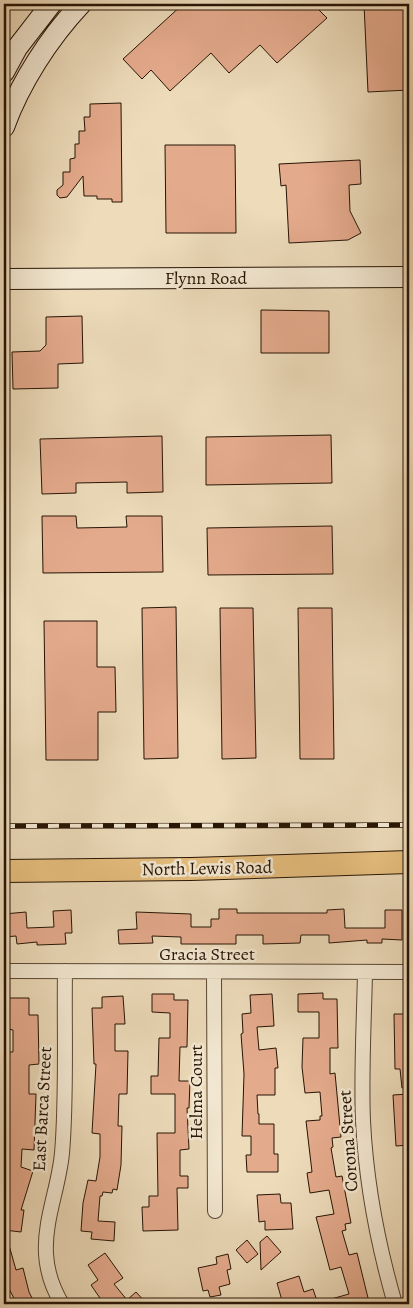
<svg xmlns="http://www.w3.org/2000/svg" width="413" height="1308" viewBox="0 0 413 1308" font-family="Alegreya,serif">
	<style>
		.building { fill: #e4aa8c; stroke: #261405 }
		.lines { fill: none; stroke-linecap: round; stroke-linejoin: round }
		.street-casing { stroke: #584632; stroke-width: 16 }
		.secondary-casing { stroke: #261405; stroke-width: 22 }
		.primary-casing { stroke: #261405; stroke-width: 24 }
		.street { stroke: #f3e8d2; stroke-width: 14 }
		.secondary { stroke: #f3e8d2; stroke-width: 20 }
		.primary { stroke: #e6be7d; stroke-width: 22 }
		.rail-casing { stroke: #261405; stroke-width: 5.5 }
		.rail { stroke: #f3e8d2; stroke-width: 4; stroke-dasharray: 11; stroke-linecap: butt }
		.labels { text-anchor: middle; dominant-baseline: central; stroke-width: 5; stroke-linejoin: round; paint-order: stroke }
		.street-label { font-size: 18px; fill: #261405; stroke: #f3e8d2 }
	</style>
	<rect width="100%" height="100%" fill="#eddbba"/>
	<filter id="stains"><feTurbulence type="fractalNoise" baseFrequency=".004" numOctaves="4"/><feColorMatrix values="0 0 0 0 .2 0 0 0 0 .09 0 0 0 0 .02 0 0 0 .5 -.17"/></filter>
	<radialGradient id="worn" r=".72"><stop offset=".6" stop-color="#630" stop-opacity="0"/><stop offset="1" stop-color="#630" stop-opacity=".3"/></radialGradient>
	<path class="building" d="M183,4H313L327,18L277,63L260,45L229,73L211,53L170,91L151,70L142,79L123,59Z
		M364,4H409V90L368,92Z
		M121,103L122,202H112V199H97V196H84L83,176L67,197L60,198L57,195V190L63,185V172H70V159L75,158V144H79V131H85L84,117H90V104Z
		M165,145H235L236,233H166Z
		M360,160L361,184L349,185L350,211L361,233L348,240L289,243L286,185L281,186L279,164Z
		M261,310L329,311V353H261Z
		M82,316L83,363L58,364V388L13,389L12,352L40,351L46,345V317Z
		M331,435L332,483L206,485V437Z
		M162,436L163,492L127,493V482L76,483V493L42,494L40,439Z
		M42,516H76L77,528L127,527L126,516H162L163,572L43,573Z
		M332,526L333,574L208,575L207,528Z
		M176,607L178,758L144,759L142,608Z
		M220,608H253L256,758L222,759Z
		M298,608H332L334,759H300Z
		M44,621H97V667H115L116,712H98V760H46Z
		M219,909H237V913H327V910L344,909L345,928H385V910H402V940L382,939V943H367V940L329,943V935H301L300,943L263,944V935H236V944H181V937L152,936L153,943L119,944L118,930L137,929L136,912L191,914V927H211V919H219Z
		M71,910L72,933H65L66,944L37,945V942L17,944L16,936L4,937V914L26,912L27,928L54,927L53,911Z
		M323,993V999H337L338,1048H330V1074L335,1073L341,1137L332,1138L333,1147L331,1148L336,1177L342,1176L351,1223L345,1224L346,1230L342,1231L349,1255L357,1253L369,1302L363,1304H324V1301L349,1294L341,1267L330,1270L316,1217L334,1214L329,1190L310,1193L307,1173L312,1172L306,1121L320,1120V1116H322L320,1092L305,1093L302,1067L303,1038H319V1012H298V994Z
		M152,994H174V1000H188L187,1047H180L179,1081H190L189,1108H187L189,1149L180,1150V1176H188V1188H177L178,1230L143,1231L142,1207H149V1196H158L157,1133H175V1094H151V1076H158L159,1038H170V1013L152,1012Z
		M272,994L274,1026L257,1027L259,1050L276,1048L278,1068H275V1095H257L258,1114H259V1124H274V1154H278V1172H247L246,1155H251V1136H242L244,1074L241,1034L243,1033L242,1014L251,1013L250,995Z
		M123,996L125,1024H115V1051H128L127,1094H119L118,1126H122L121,1165L117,1190L113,1189L112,1193L103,1192L102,1196H100L98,1221L115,1222L114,1241L91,1239L92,1232L81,1231L83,1203L88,1180L96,1181L100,1157V1134L92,1133L96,1064H94L92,1008H102V997Z
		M8,998H29V1015H38L39,1064L29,1065V1094H36L34,1150L22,1149L21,1167L33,1171L21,1210H24L21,1232L4,1230V1135H7L8,1109H6L7,1070H4V1052H13V1030L7,1029Z
		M394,1014H409V1087L402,1088L400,1069H395Z
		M409,1094V1145L396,1146L393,1095Z
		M280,1194L281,1203H291L293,1229L265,1230V1221L259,1222L257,1195Z
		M267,1236L281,1252L261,1270L260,1242Z
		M4,1238H7L16,1270L23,1268L29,1292L35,1304H17L8,1287L4,1288Z
		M247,1240L258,1254L247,1263L236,1250Z
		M105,1253L123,1278L114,1284L127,1300L136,1292L147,1304H104L91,1285L98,1280L88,1265Z
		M228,1254L231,1269L227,1270L230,1284L219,1287L221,1295L210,1297L208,1290L203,1291L198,1268L217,1264L216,1257Z
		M299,1276L304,1292L313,1289L318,1304H283L277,1283Z"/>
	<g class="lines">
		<defs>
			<path id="street" d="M4,971L409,972
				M214,973L215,1211
				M365,973C364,1022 361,1072 363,1121C366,1182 378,1245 395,1304
				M62,1304C53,1289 47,1272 46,1254C44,1220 59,1187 62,1153C67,1095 64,1030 65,971"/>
			<path id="secondary" d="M4,72L17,48L51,4
				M4,127C20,83 49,38 81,4
				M4,279L409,277"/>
			<path id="primary" d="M4,871L191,869L409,862"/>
		</defs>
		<use href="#street" class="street-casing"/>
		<use href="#secondary" class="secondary-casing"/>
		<use href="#primary" class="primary-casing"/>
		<use href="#street" class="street"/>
		<use href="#secondary" class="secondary"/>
		<use href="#primary" class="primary"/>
		<defs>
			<path id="rail" d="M4,826L409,825"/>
		</defs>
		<use href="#rail" class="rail-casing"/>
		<use href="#rail" class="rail"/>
	</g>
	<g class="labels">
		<g class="street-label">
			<text x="206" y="278">Flynn Road</text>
			<text transform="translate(207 868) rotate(-1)">North Lewis Road</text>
			<text x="207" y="954">Gracia Street</text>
			<text transform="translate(196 1092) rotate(-90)">Helma Court</text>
			<text transform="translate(42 1109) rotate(-87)">East Barca Street</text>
			<text transform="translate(348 1141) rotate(-94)">Corona Street</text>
		</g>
	</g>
	<rect width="413" height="1308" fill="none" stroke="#eddbba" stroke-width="20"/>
	<rect x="5" y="5" width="403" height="1298" fill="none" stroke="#261405" stroke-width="2.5"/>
	<rect x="10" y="10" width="393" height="1288" fill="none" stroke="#261405"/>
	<rect width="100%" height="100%" filter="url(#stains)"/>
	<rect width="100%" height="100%" fill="url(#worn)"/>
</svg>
